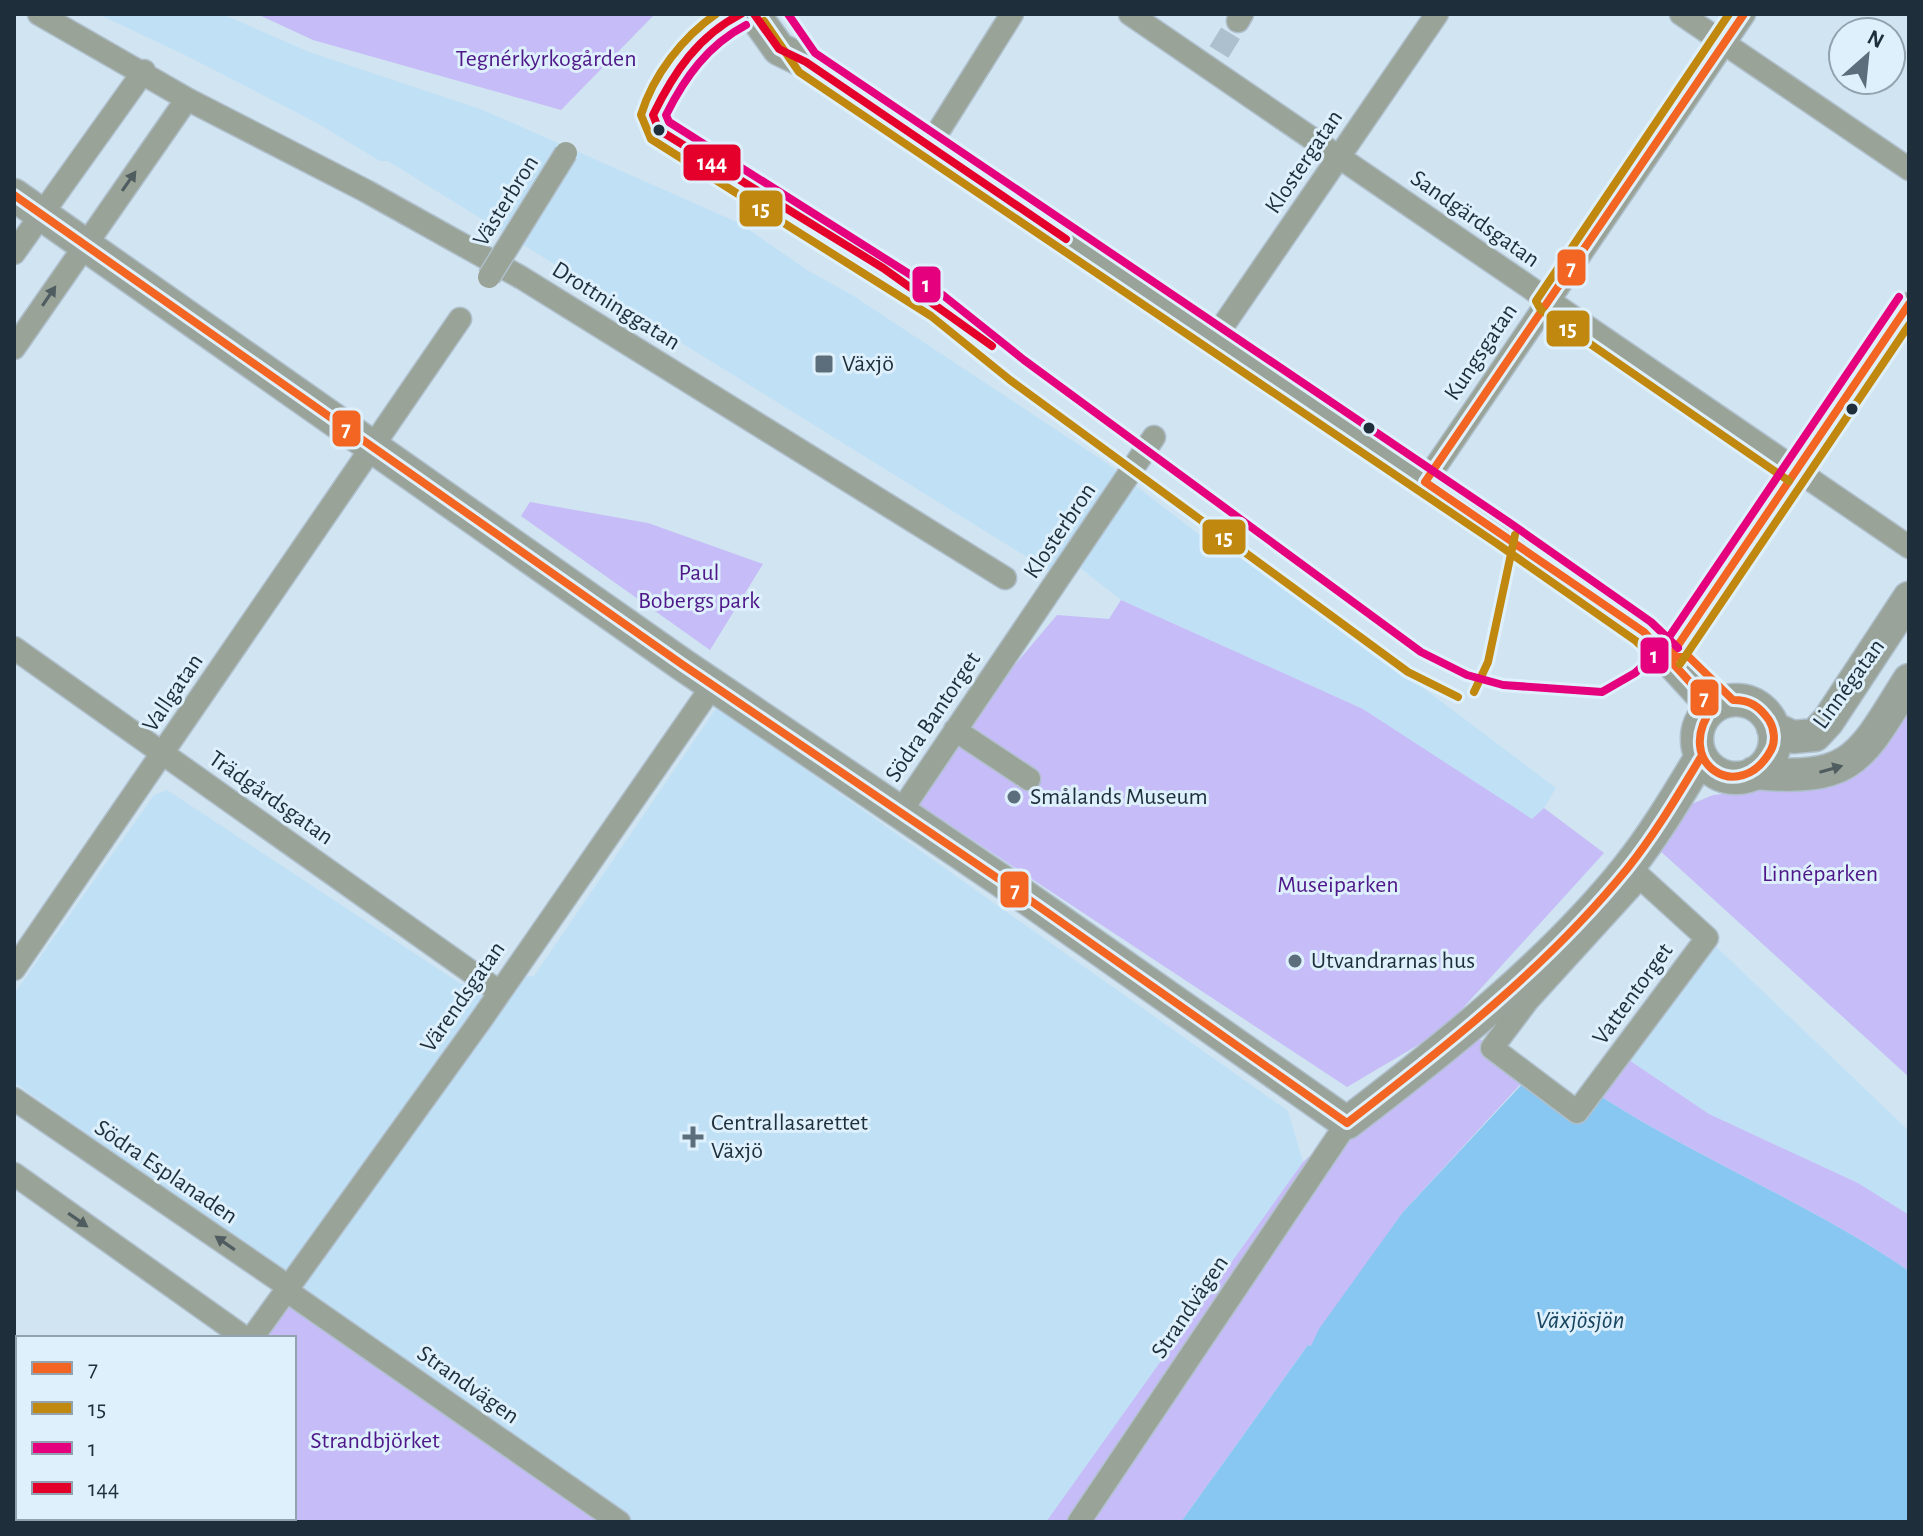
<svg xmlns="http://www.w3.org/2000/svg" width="1923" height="1536" viewBox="0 0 1923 1536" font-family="'Alegreya Sans',sans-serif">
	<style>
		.built { fill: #c0e0f6 }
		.green { fill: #c6bcf7 }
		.water { fill: #87c7f1 }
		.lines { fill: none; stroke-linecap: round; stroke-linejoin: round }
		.street-tunnel { stroke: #acc0cd; stroke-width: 22; stroke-dasharray: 22 11; stroke-linecap: butt }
		.street-casing { stroke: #afbfcb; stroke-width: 25 }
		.secondary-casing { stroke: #afbfcb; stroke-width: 35 }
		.street { stroke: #9aa397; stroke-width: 22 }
		.secondary { stroke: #99a399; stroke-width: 32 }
		.street-bridge-casing { stroke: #afbfcb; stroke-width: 25; stroke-linecap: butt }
		.street-bridge { stroke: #9aa397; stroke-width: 22 }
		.bus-1-casing { stroke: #dff0fd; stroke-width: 14 }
		.bus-2-casing { stroke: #dff0fd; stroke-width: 14 }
		.bus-3-casing { stroke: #dff0fd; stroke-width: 14 }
		.bus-4-casing { stroke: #dff0fd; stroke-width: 14 }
		.bus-1 { stroke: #f26522; stroke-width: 8 }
		.bus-2 { stroke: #c1880f; stroke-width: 8 }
		.bus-3 { stroke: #e5007d; stroke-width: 8 }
		.bus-4 { stroke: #e4002b; stroke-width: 8 }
		.oneway { fill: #505d60 }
		.oneway2 { fill: #4f5d61 }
		.bus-dot { fill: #1e2f3b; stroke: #dff0fd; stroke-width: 3 }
		.poi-dot { fill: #5c6e7b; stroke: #dff0fd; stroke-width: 3 }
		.labels { text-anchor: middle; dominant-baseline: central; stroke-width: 6; stroke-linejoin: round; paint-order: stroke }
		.park-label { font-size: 24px; fill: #4e1889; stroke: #dff0fd }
		.street-label { font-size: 24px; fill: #1e2f3b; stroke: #dff0fd }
		.poi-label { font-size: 24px; fill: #1e2f3b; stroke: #dff0fd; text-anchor: start }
		.water-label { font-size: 26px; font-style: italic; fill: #184661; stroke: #dff0fd }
		.line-badge { stroke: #dff0fd; stroke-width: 3 }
		.badge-label { font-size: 22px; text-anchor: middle; font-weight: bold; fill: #fff }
	</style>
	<rect width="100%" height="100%" fill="#d0e4f2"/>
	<path class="built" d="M98,14H222L309,52L483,110L739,223L807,270L852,295L1105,462L1201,536L1309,594L1414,681L1556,788L1544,808L1532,820L1363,709L1121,600L1074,563L1064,580L388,161H380L317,123L187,56Z
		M717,707L1288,1111L1303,1162L1046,1522H630L14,1082V994L154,795L167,790L461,984L534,976Z
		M1707,938L1909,1131V1215L1858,1183L1709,1114L1620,1054Z"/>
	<path class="green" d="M257,14H655L561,110L313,40Z
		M530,502L648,523L763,564L710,650L521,516Z
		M1121,600L1363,709L1532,819L1544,808L1604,853L1442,1031L1347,1087L920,805L1008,653L997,686L1057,615L1109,619Z
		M1909,703V1077L1657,848L1687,806L1713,795L1816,784Z
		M1472,1033L1528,1076L1403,1212L1311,1346L1308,1345L1181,1522H1046L1303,1162L1347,1123Z
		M1620,1054L1709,1114L1858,1183L1909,1215V1271C1811,1204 1700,1160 1600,1096Z
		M295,1282L630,1522H102L105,1518H294V1338H233Z"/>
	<path class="water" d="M1527,1079L1579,1115L1600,1096C1700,1160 1811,1204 1909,1271V1522H1181L1308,1345L1311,1346L1319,1329L1403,1212Z"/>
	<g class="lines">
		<path class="street-tunnel" d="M1219,52L1238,21"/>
		<defs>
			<path id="street" d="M39,14L187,99L366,191L522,278L1005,578
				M1130,14L1909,547
				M1681,14L1909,169
				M1238,21L1242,14
				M941,127L1012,14
				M1007,199L1066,239
				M14,253L144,71
				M1214,339L1437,14
				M14,348L187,99
				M1393,460L1457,503
				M1425,482L1744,14
				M14,648L498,991
				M1670,657L1909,304
				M955,730L1029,779
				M901,811L1154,437
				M1640,877L1707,938L1577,1112L1492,1048L1528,1000Z
				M14,969L460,319
				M14,1099L289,1287
				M14,1174L245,1338
				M287,1291L619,1522
				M252,1338L483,1017L713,685
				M121,1522L124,1518
				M1079,1522L1347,1123"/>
			<path id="secondary" d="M754,14L779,49L806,62L1007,199
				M14,195L683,665L1021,894L1347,1123C1444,1049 1551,964 1627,869C1655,834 1678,795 1701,757
				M1066,239L1393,460
				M1457,503L1644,632L1713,707
				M1697 739a39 39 0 1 1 78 0a39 39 0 1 1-78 0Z
				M1773,728L1793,737L1815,735L1828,721L1909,598
				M1754,773C1854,782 1860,758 1909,680"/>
		</defs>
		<use href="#street" class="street-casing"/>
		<use href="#secondary" class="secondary-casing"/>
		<use href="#street" class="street"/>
		<use href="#secondary" class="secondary"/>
		<defs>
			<path id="street-bridge" d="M489,277L566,153"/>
		</defs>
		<use href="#street-bridge" class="street-bridge-casing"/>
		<use href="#street-bridge" class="street-bridge"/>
		<defs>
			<path id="bus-1" d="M14,195L683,665L1021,894L1347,1123
				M1670,657H1689L1733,700C1750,700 1759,706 1769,720C1774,728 1776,741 1771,750C1740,807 1671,763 1713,707L1644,632L1425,482L1744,14
				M1670,657L1909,304
				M1347,1123C1447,1046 1547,967 1627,869C1655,834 1678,795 1701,757"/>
			<path id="bus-2" d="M716,14C683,37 653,75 641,115L651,139L931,316L1010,380L1408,672L1458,697
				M1729,14L1536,301L1541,310L1789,481
				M764,21L799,72L1496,543L1636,641L1662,666
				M1680,664L1909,325
				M1474,692L1488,662L1515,535"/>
			<path id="bus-3" d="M788,14L815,53L1510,523L1651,622L1678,648
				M746,25C708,45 685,77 666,115L669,122L944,296L1024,360L1421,652L1467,675L1503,685L1602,692L1635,673L1661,649L1899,297"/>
			<path id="bus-4" d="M741,14C698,36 674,72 653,115L659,130L883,268L992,346
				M754,14L779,49L806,62L1066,239"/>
		</defs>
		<use href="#bus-1" class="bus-1-casing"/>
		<use href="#bus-2" class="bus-2-casing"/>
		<use href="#bus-3" class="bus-3-casing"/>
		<use href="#bus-4" class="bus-4-casing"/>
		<use href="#bus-1" class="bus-1"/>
		<use href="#bus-2" class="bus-2"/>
		<use href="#bus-3" class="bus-3"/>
		<use href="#bus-4" class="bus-4"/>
	</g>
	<defs><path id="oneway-solid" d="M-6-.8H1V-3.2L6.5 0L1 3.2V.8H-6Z" transform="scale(2)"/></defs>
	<g class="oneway">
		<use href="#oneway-solid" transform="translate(129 181) rotate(-55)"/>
		<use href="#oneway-solid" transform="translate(49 296) rotate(-56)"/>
		<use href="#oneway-solid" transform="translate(78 1220) rotate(35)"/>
		<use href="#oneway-solid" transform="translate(225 1243) rotate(-145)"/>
	</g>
	<use class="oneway2" href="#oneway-solid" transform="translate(1831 769) rotate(-16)"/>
	<g class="bus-dot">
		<circle cx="659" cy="130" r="7"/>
		<circle cx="1852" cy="409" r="7"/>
		<circle cx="1369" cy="428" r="7"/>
	</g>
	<g class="poi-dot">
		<rect x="814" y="354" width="20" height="20" rx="4"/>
		<circle cx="1014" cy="797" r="8"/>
		<circle cx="1295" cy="961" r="8"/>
		<path d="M689 1125h8v8h8v8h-8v8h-8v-8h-8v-8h8z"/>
	</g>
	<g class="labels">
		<g class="park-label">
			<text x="546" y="59">Tegnérkyrkogården</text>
			<text x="699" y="573">Paul<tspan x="699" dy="28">Bobergs park</tspan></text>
			<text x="1820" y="874">Linnéparken</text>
			<text x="1338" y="885">Museiparken</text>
			<text x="375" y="1441">Strandbjörket</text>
		</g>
		<g class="street-label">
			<text transform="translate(1304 162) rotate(-56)">Klostergatan</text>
			<text transform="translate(506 201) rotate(-58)">Västerbron</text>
			<text transform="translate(1475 219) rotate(35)">Sandgärdsgatan</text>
			<text transform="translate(616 306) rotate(32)">Drottninggatan</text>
			<text transform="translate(1481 352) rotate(-56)">Kungsgatan</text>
			<text transform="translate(1060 531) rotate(-56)">Klosterbron</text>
			<text transform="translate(1849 684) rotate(-54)">Linnégatan</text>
			<text transform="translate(173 693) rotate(-56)">Vallgatan</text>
			<text transform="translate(933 717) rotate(-56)">Södra Bantorget</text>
			<text transform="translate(271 798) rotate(35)">Trädgårdsgatan</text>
			<text transform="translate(1633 994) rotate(-54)">Vattentorget</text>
			<text transform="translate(463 997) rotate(-55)">Värendsgatan</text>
			<text transform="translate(166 1172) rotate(34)">Södra Esplanaden</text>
			<text transform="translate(1190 1307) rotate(-56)">Strandvägen</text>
			<text transform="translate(468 1385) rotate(35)">Strandvägen</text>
		</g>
		<g class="poi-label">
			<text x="842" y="364">Växjö</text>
			<text x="1030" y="797">Smålands Museum</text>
			<text x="1311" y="961">Utvandrarnas hus</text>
			<text x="711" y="1123">Centrallasarettet<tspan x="711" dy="28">Växjö</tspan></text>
		</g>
		<g class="water-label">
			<text x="1580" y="1320">Växjösjön</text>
		</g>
	</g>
	<g class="line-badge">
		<rect x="682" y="143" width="60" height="39" rx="8" fill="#e4002b"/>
		<rect x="738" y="189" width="46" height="39" rx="8" fill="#c1880f"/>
		<rect x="1556" y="248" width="31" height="39" rx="8" fill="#f26522"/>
		<rect x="911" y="265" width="31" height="39" rx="8" fill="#e5007d"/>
		<rect x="1545" y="309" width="46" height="39" rx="8" fill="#c1880f"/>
		<rect x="331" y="409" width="31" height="39" rx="8" fill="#f26522"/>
		<rect x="1201" y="518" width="46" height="38" rx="8" fill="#c1880f"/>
		<rect x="1639" y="636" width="31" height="39" rx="8" fill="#e5007d"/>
		<rect x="1689" y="678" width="31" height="39" rx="8" fill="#f26522"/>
		<rect x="999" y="870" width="31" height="39" rx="8" fill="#f26522"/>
	</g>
	<g class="badge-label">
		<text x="712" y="170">144</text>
		<text x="761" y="216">15</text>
		<text x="1571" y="275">7</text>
		<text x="926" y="292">1</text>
		<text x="1568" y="336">15</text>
		<text x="346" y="436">7</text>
		<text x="1224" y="545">15</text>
		<text x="1654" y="663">1</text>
		<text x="1704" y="705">7</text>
		<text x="1015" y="897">7</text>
	</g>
	<rect width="1923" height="1536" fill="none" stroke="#1e2f3b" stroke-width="32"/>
	<rect x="16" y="1336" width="280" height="184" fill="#dff0fd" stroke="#92a3af" stroke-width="2"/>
	<rect x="32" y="1362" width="40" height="12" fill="#f26522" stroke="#92a3af" stroke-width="2"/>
	<text x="88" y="1376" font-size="24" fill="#1e2f3b">7</text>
	<rect x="32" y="1402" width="40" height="12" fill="#c1880f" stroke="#92a3af" stroke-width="2"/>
	<text x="88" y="1416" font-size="24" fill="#1e2f3b">15</text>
	<rect x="32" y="1442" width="40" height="12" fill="#e5007d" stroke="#92a3af" stroke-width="2"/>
	<text x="88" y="1456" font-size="24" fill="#1e2f3b">1</text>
	<rect x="32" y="1482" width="40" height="12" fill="#e4002b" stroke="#92a3af" stroke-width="2"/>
	<text x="88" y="1496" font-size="24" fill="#1e2f3b">144</text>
	<g transform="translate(1867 56) rotate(27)"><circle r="38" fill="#dff0fd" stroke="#92a3af" stroke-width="2"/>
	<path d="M0-6L14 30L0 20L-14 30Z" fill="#5c6e7b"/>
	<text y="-12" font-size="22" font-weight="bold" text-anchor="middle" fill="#1e2f3b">N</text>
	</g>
</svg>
